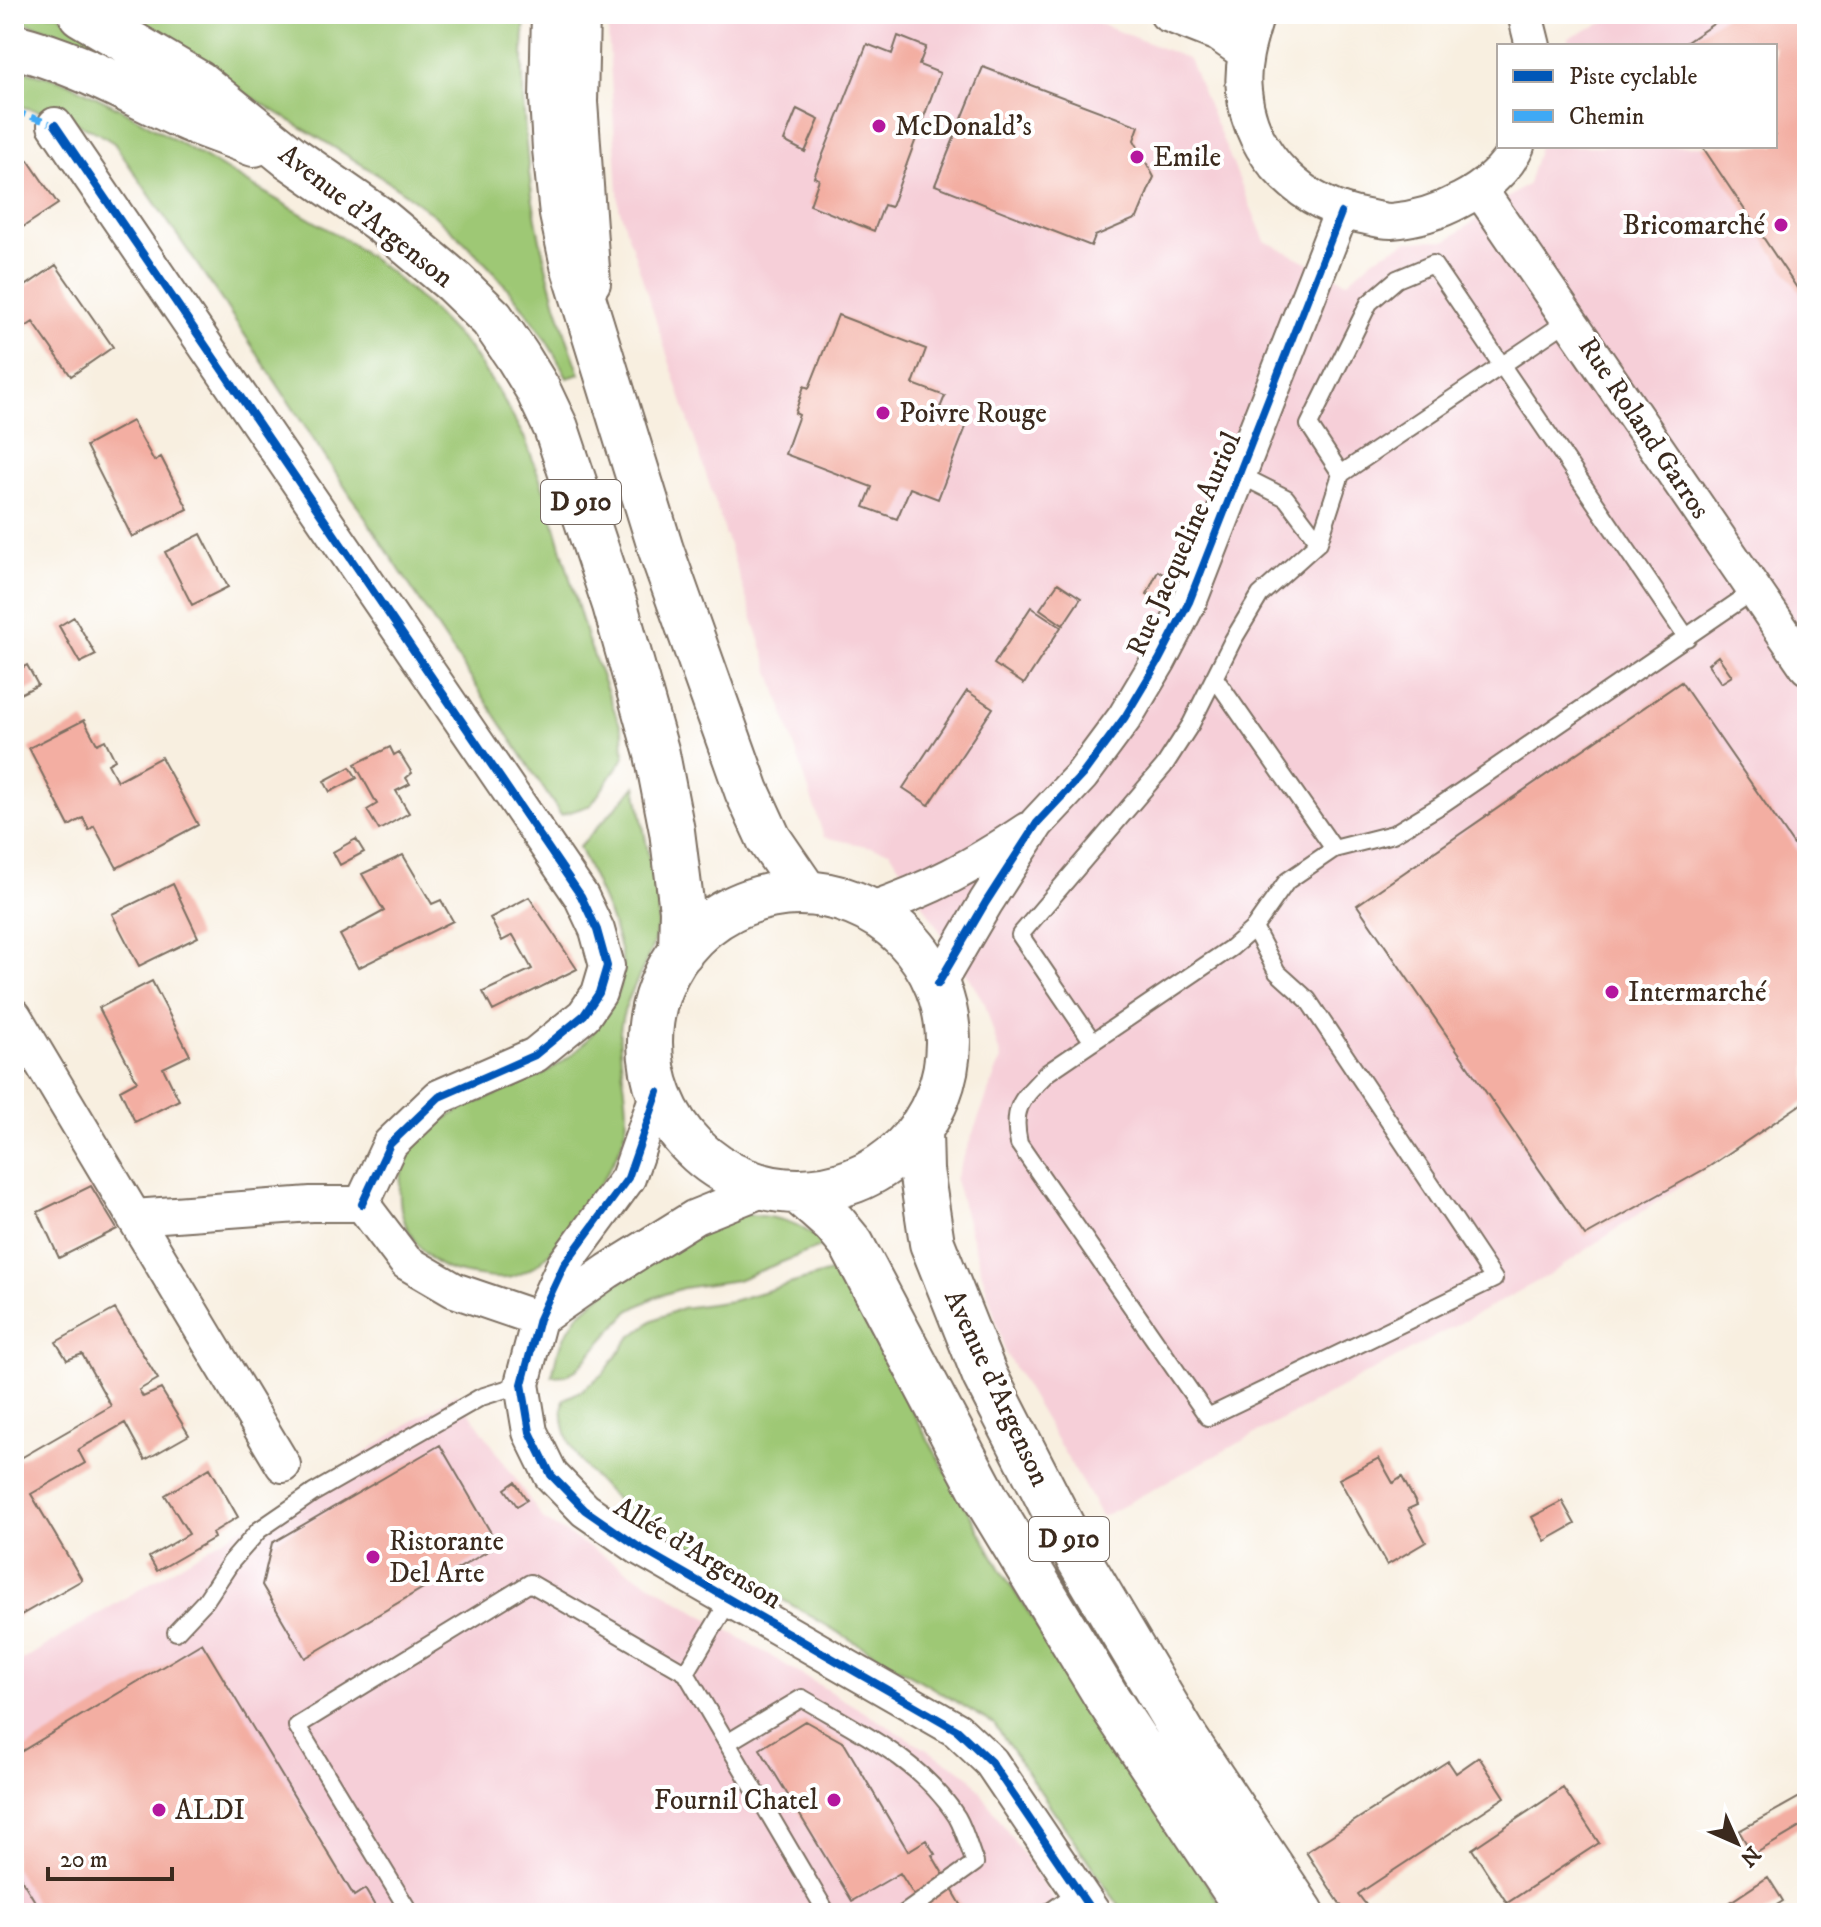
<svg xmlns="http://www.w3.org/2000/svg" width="1821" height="1927" viewBox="0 0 1821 1927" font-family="'IM FELL DW Pica',serif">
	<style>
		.built { fill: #f6cfd8 }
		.green { fill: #9ec875; stroke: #6c794a; stroke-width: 2 }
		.building { fill: #f3aea2 }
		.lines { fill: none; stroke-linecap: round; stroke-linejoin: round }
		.service-casing { stroke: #7d6f62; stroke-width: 20 }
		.minor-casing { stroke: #7d6f62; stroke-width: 38 }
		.primary-casing { stroke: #7d6f62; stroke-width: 48 }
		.service { stroke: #fff; stroke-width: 16 }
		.minor { stroke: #fff; stroke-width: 34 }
		.primary { stroke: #fff; stroke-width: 44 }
		.quiet { stroke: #3fa9f5; stroke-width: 6; stroke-dasharray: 12 6; stroke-linecap: butt }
		.cycleway-casing { stroke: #fff; stroke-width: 13 }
		.cycleway { stroke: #0057b8; stroke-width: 8 }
		.poi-dot { fill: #b5179e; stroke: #fff; stroke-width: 3 }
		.labels { text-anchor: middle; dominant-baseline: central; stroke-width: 8; stroke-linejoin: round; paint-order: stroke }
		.shield { fill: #fff; stroke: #766a62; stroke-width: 2 }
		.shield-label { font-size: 26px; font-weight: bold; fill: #3b2a1e }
		.poi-label { font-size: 28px; fill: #3b2a1e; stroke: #fff; text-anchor: start }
		.street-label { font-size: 28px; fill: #3b2a1e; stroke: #fff }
	</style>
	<rect width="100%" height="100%" fill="#fff"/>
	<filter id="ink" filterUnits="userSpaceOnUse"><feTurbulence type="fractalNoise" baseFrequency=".0125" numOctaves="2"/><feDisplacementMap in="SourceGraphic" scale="16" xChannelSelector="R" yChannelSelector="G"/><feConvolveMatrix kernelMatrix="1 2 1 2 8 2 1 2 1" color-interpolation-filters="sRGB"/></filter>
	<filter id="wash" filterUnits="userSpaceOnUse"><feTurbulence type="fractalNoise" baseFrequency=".006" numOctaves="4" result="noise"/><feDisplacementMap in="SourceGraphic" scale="32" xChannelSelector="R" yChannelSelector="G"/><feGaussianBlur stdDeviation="1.8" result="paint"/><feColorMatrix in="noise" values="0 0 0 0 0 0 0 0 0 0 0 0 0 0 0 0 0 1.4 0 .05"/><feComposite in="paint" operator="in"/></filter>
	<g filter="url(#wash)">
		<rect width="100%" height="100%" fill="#f8efe0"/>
		<path class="built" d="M607,14H1075L1189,59L1265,241L1347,282L1374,258L1408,241L1447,240L1528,184L1539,146H1775V46H1567L1569,37L1625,14H1807V1099L1551,1274L1102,1517L1005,1352L955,1180L1001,1059L985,1004L890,851L824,837L619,207Z
			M456,1393L544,1520L969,1775L1063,1913H14V1665L346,1465Z"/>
		<path class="green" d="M14,14H58L119,53L14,19Z
			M111,14H525C516,136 535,259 580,374L567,378C535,311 472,242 413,199C373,170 330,145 289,120C230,84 171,48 111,14Z
			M14,68L67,82L130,114L346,240L391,273L432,310L469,348L500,394L525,439L547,498L587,638L623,733L624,758L591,805L561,815L225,305L114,143C83,122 50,113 14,105Z
			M636,786C641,814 646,841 651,869C653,883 658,897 658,911C661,953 624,989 620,1031C617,1065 632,1099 625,1133C619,1162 562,1244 539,1263C533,1268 520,1275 512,1277C498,1281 461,1274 447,1269C424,1259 405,1232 401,1209C385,1105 511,1105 569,1057C592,1038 616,1006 622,977C628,945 592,878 579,847Z
			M742,1214C778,1217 798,1220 825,1245L737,1280L683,1288L653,1298L629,1311L576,1370L566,1375L552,1376L557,1354L565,1336L578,1315L598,1297L696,1229Z
			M837,1270L902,1393L1004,1575L1226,1913H1124L994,1724L625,1507C594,1480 555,1444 564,1399L581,1391L604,1373L630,1338L653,1320L682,1308L732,1301Z"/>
		<g id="blocks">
			<path class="building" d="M1728,14H1801L1804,18L1807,15V303L1702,146H1775V46H1681Z
				M898,36L926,47L919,65L940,73L891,207L884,205L874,231L810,205L819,179L814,177L867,44L892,54Z
				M983,67L1139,126L1134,140L1154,177L1137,218L1095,236L1091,246L935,185Z
				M797,109L819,120L805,152L784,141Z
				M28,160L58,204L14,233V169Z
				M56,265L113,347L71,376L33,322L21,330L14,320V294Z
				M838,315L926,349L913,384L945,396L940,408L969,419L938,499L910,488L897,519L864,507L872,487L785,454L799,415L795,413L804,386L809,388Z
				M132,421L154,461L161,457L188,509L132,537L86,446Z
				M201,534L228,587L192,605L165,552Z
				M1158,571L1168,577L1158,599L1147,594Z
				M1058,583L1081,598L1063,625L1040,609Z
				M1031,607L1061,627L1024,684L994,664Z
				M74,617L96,655L80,663L59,626Z
				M1718,656L1732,676L1721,683L1708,664Z
				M27,665L38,685L14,697V672Z
				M1681,682L1807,864V1100L1710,1166L1585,1236L1357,905Z
				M967,691L993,708L929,805L903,788Z
				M84,720L97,744L105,740L115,760L108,764L117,781L161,757L198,825L117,868L94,826L89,830L83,818L69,826L29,748Z
				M390,747L394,755L399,752L412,773L406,778L410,784L396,791L409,813L379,830L367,810L377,804L355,764Z
				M350,767L357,778L330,792L324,781Z
				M356,839L364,852L340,865L333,852Z
				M403,855L432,904L441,900L453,921L358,968L340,935L384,911L362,874Z
				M173,884L198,937L139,966L112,914Z
				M529,897L577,969L493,1011L483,992L532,969L513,935L502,941L490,918Z
				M152,981L190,1055L163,1068L179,1100L135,1122L120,1090L137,1081L99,1008Z
				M91,1186L117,1229L59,1258L38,1212Z
				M115,1309L158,1379L139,1390L143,1397L161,1389L189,1435L145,1460L125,1423L78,1450L85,1463L31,1494L82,1580L14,1619V1462L111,1406L82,1354L67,1360L56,1342Z
				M440,1445L498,1545L456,1570L459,1574L438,1587L435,1581L305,1658L262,1585L272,1543Z
				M1379,1458L1393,1483L1402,1477L1417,1505L1408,1509L1426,1542L1387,1565L1339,1479Z
				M210,1468L238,1517L212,1533L214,1538L157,1571L149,1557L189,1534L165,1495Z
				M515,1482L527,1500L517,1506L505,1489Z
				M1562,1501L1575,1524L1545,1541L1532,1517Z
				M202,1643L354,1896L365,1889L379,1913H42L14,1867V1748L17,1754Z
				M805,1721L844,1743L908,1851L926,1840L935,1854L932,1855L963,1908L955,1913H925L900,1873L852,1901L760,1749Z
				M1479,1757L1505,1797L1358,1894L1372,1913H1346L1306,1852L1448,1761L1456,1773Z
				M1563,1788L1599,1843L1507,1903L1472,1849Z
				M1807,1793V1823L1753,1855L1739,1831Z
				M1768,1877L1783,1901L1764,1913H1714Z"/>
		</g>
	</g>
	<g filter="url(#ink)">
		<use href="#blocks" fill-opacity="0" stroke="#7d6f62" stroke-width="2"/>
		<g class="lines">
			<defs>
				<path id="service" d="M1341,474L1309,425L1369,303L1397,279L1433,264L1687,638
					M1240,475L1286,498L1319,542
					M1215,678L1334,849
					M1254,928L1277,972L1308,1000L1494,1279L1208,1417L1019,1144C1011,1107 1022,1099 1047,1073L1231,948L1254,928L1287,881L1334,849L1393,834L1441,805L1755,590
					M1093,1042L1020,935L1164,766L1191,724L1233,640L1260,595L1319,542L1341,474L1569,320
					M730,1599L686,1673L827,1913
					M176,1632L206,1600L231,1562L259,1530L313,1493L481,1397L522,1384
					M727,1743L802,1698C858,1731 921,1760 957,1817C965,1831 969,1848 975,1863L905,1913
					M410,1913L297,1726L530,1583L686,1673
					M1048,1913L1078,1892"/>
				<path id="minor" d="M582,14L580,102L593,283
					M1167,14L1218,34L1244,52
					M1257,14C1249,40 1241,64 1244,91C1250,157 1305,207 1367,217C1375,219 1383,221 1391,221C1416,219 1439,212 1461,200C1483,189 1507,169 1517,146
					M1525,14L1533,46
					M55,125L581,896L597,930L607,966L599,993L584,1015L535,1055L439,1097L390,1144L362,1204
					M1480,190L1807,667
					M869,910C931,889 973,866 1027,830
					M938,984L986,902L1037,823L1082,775L1125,717L1159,660L1189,602L1341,213
					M14,1016L134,1217L311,1204H362L406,1262L454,1290L539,1319
					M658,1092L628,1178L564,1265L539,1319L522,1384L530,1432L551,1475L585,1510L640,1548L957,1730L991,1762L1093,1913
					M134,1217L283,1465
					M539,1319L608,1271L695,1217L767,1188"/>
				<path id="primary" d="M81,14L198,83L290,157L379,219L454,282L492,319L518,357L537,388L556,428L615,605L657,754L672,831L682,910L681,952
					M554,14L552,98L555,149L562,214L573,265L661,550L747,791L769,839L806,893
					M14,46C77,62 121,88 179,115C203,126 229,134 254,144
					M650 1042a149 149 0 1 1 298 0a149 149 0 1 1-298 0Z
					M920,1131L921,1170L932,1243L985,1376L1079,1559L1186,1739L1302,1913
					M799,1192L834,1223L852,1245L987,1500L1109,1701L1250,1913"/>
			</defs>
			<use href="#service" class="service-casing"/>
			<use href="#minor" class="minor-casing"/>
			<use href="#primary" class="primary-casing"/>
			<use href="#service" class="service"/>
			<use href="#minor" class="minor"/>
			<use href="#primary" class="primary"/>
			<path class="quiet" d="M14,111L55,125"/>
			<defs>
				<path id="cycleway" d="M55,125L581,896L597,930L607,966L599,993L584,1015L535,1055L439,1097L390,1144L362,1204
					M938,984L986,902L1037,823L1082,775L1125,717L1159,660L1189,602L1341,213
					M658,1092L628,1178L564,1265L539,1319L522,1384L530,1432L551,1475L585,1510L640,1548L957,1730L991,1762L1093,1913"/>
			</defs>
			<use href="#cycleway" class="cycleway-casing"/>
			<use href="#cycleway" class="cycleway"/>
		</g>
	</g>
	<g class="poi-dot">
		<circle cx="879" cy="126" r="8"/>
		<circle cx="1137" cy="157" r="8"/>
		<circle cx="1781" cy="225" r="8"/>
		<circle cx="883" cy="413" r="8"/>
		<circle cx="1612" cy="992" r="8"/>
		<circle cx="373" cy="1557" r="8"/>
		<circle cx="834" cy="1800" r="8"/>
		<circle cx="159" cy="1810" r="8"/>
	</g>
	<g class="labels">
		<g class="shield">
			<rect x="541" y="480" width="80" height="44" rx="6"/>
			<rect x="1029" y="1517" width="80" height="44" rx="6"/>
		</g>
		<g class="shield-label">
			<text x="581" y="502">D 910</text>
			<text x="1069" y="1539">D 910</text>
		</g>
		<g class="poi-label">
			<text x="895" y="126">McDonald's</text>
			<text x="1153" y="157">Emile</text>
			<text x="1765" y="225" text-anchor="end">Bricomarché</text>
			<text x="899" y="413">Poivre Rouge</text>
			<text x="1628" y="992">Intermarché</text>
			<text x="389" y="1541">Ristorante<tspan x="389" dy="32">Del Arte</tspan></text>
			<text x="818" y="1800" text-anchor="end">Fournil Chatel</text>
			<text x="175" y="1810">ALDI</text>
		</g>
		<g class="street-label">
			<text transform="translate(366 216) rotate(38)">Avenue d'Argenson</text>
			<text transform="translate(1644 428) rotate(56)">Rue Roland Garros</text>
			<text transform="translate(1184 544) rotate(-66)">Rue Jacqueline Auriol</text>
			<text transform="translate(997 1388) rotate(65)">Avenue d'Argenson</text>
			<text transform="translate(698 1553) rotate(31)">Allée d’Argenson</text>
		</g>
	</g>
	<rect width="1821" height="1927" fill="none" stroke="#fff" stroke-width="48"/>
	<rect x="1497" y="44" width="280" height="104" fill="#ffffff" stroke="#b1aaa5" stroke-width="2"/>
	<rect x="1513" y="70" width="40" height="12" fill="#0057b8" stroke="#b1aaa5" stroke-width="2"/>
	<text x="1569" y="84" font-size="24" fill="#3b2a1e">Piste cyclable</text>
	<rect x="1513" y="110" width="40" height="12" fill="#3fa9f5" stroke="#b1aaa5" stroke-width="2"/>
	<text x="1569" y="124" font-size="24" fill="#3b2a1e">Chemin</text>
	<g transform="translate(1737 1843) rotate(135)" stroke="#ffffff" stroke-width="6" paint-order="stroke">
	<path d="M0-6L14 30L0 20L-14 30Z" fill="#3b2a1e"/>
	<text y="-12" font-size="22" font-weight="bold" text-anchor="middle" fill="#3b2a1e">N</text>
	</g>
	<path d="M48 1867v12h124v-12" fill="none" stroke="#3b2a1e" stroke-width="4"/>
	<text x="60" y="1867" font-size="24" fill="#3b2a1e" stroke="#ffffff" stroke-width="6" paint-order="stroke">20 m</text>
</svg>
